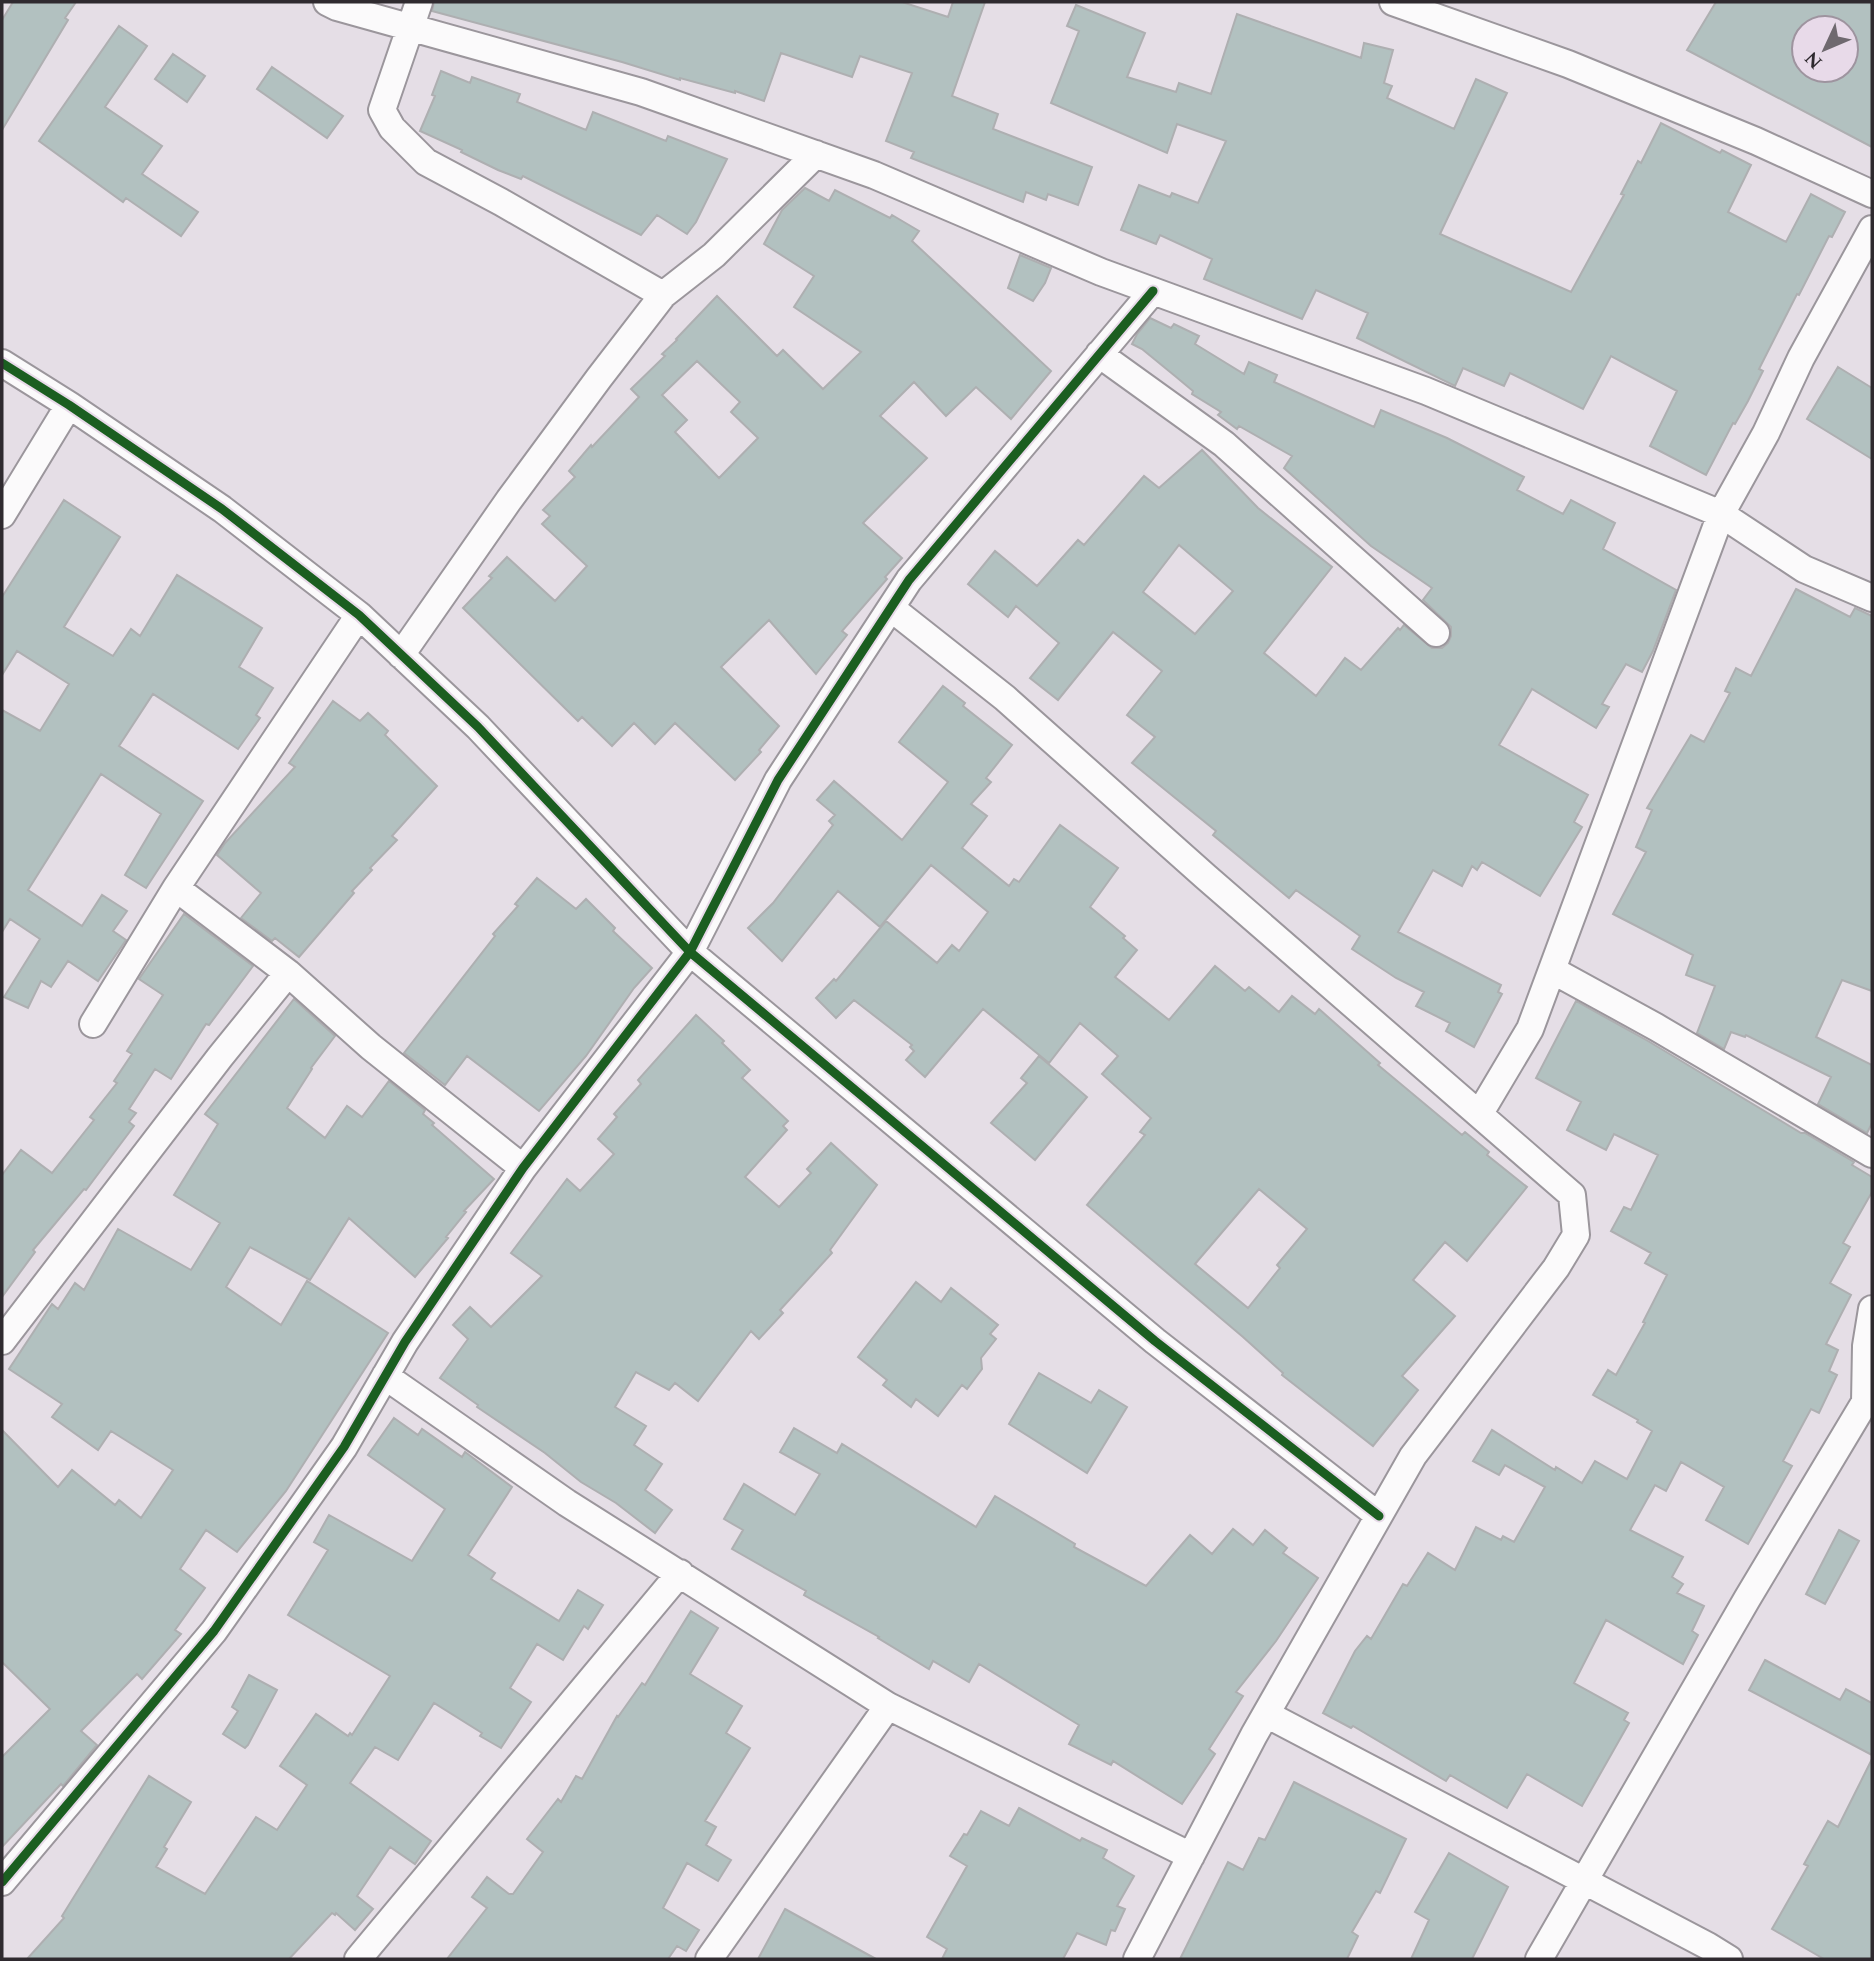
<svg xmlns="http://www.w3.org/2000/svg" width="1874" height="1961" viewBox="0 0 1874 1961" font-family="Spectral,serif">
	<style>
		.building { fill: #b2c1c0; stroke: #aeafb1; stroke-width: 2; fill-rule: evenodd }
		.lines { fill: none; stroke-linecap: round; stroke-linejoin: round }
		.minor-casing { stroke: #9b969c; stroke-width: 30 }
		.minor { stroke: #fbfafb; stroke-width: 26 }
		.cycleway-casing { stroke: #e8dae9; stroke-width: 13 }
		.cycleway { stroke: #1b5e20; stroke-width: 9 }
	</style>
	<rect width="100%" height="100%" fill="#e5dee6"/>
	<path class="building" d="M13,2H76L65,18L68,20L2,130V20Z
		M434,2H902L948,17L953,2H985L952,96L998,114L993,129L1092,167L1078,205L1048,194L1046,200L1026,192L1023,202L911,158L914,152L886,141L912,73L860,56L852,77L781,53L764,101L735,91V93L680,78V80L622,62L432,11Z
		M1716,2H1872V147L1687,50ZM1804,28H1846V70H1804Z
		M1076,5L1145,33L1127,77L1176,92L1179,83L1211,94L1237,14L1361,58L1364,43L1393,50L1384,83L1392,86L1387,98L1454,129L1476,79L1507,93L1440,234L1571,292L1624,195L1621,194L1638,161L1641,163L1661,123L1720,153L1722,150L1751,165L1728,212L1786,242L1811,194L1845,212L1832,237L1829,236L1799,295L1797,294L1759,369L1763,371L1748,401L1735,424L1733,423L1706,475L1650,446L1677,391L1611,356L1583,409L1510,373L1504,386L1463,368L1455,386L1357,338L1368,313L1316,290L1302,319L1204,279L1212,259L1160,235L1156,244L1121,230L1139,185L1170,197L1172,193L1198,203L1226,141L1177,124L1167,153L1051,103L1079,31L1067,26Z
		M119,26L147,46L105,107L162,146L142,174L198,212L181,236L126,198L123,202L39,141Z
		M173,54L205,76L187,102L155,79Z
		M272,67L343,116L327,138L257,89Z
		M441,71L470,83L472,77L520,94L517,102L586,130L593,112L666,141L668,136L727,159L696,222L687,234L657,215L641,235L523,176L521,179L498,170L461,152L462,150L420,131L435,96L432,95Z
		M805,188L829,201L835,190L890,218L892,215L919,231L912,241L1051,371L1011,419L976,387L946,416L914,382L880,416L927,458L863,523L902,558L885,577L887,579L842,631L847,635L816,674L769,620L721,667L779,726L759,750L761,752L735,780L675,723L655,744L634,723L612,746L582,717L578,721L463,608L492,578L489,576L507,557L555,601L587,566L542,524L550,516L543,510L575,477L569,471L591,445L592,447L639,397L631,389L665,356L662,354L677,340L676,339L717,296L777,356L783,350L823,389L861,352L794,307L814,276L764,244L782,210ZM697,361L740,402L731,412L758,438L719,478L675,432L687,420L662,395Z
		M1020,255L1051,268L1045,283L1033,301L1008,288Z
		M1150,318L1171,328L1174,324L1199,336L1195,344L1244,374L1249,362L1277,375L1274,382L1374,427L1381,410L1447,438L1524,477L1517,490L1563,514L1571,500L1615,523L1603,549L1676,590L1653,651L1642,672L1626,664L1602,704L1609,707L1596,728L1532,689L1499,745L1588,795L1574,822L1582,827L1540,896L1482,862L1477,870L1472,866L1462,886L1433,870L1398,932L1501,985L1498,992L1502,994L1474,1047L1446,1031L1450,1023L1416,1006L1424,992L1396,978L1352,949L1360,936L1296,890L1289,898L1213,835L1216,831L1132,763L1155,737L1127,715L1162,671L1113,632L1058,700L1030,678L1059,643L1016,606L1008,617L968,584L995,551L1037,586L1078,540L1084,545L1144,476L1159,488L1202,450L1258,508L1332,567L1264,653L1316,696L1345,658L1361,670L1398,628L1400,630L1404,625L1432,648H1442L1448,643L1451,636V627L1423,600L1432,588L1371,546L1284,468L1292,456L1239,426L1237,429L1218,415L1221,412L1192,394L1193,391L1175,376L1142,349L1132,344L1137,334ZM1179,545L1233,591L1195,634L1143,592Z
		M1838,367L1872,388V459L1807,419Z
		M64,500L120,537L64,627L113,656L131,629L140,636L177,575L262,628L239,667L273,688L256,715L260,718L238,749L153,694L119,746L203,801L146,888L125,875L161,814L101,774L28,890L82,926L102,895L127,911L113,931L126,940L98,981L68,961L51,987L41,981L28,1008L4,997L40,939L10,919L2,932V710L40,731L69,684L17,651L2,675V597Z
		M1796,589L1850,617L1855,608L1872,616V991L1842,980L1816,1037L1872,1065V1123L1867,1133L1818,1104L1831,1077L1746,1035L1745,1037L1731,1032L1724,1049L1697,1033L1715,986L1686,975L1693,955L1613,914L1646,852L1636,847L1652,810L1647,808L1691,735L1704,742L1730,693L1725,691L1736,668L1751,676Z
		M943,686L965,703L963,706L1012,745L986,778L991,782L971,804L987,816L962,848L1009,886L1014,879L1019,882L1060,825L1118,868L1090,907L1125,936L1123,938L1137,950L1115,977L1169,1020L1215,966L1245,991L1249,987L1279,1012L1292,996L1315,1014L1319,1009L1380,1063L1378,1065L1462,1135L1465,1132L1489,1152L1487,1155L1527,1187L1467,1261L1445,1242L1413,1280L1455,1316L1402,1376L1418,1390L1373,1446L1282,1375L1283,1373L1243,1337L1087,1205L1145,1135L1140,1132L1151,1118L1102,1074L1118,1056L1080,1023L1049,1063L983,1009L925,1077L906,1060L914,1051L910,1047L912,1045L854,1000L836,1018L816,998L834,979L836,981L886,921L937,963L952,945L959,951L988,912L931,865L880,927L838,891L782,961L748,928L773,903L833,825L829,821L835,815L817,800L834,781L902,840L948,782L899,742ZM1259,1189L1307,1229L1277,1265L1280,1268L1248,1308L1195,1264Z
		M333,701L360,721L368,713L388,731L385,735L437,786L392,836L397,840L370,868L372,870L352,891L354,893L299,957L275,938L272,941L241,918L261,893L217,855L225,843L295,767L289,763Z
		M537,878L576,909L586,899L615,928L613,931L652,968L634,988L586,1056L539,1111L467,1056L445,1085L404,1053L495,936L493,934L518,906L515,904Z
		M184,914L253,966L209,1025L206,1024L171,1079L155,1069L129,1109L136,1113L129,1122L134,1126L86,1190L84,1189L33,1250L35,1252L2,1297V1175L21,1150L52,1173L94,1120L90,1117L117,1083L114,1081L132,1054L127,1051L163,995L139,979Z
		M294,999L335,1036L311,1068L312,1069L287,1108L325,1138L347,1106L362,1117L389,1081L425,1110L423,1114L434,1123L432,1125L494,1179L464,1211L466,1212L446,1237L448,1238L415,1277L349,1218L310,1280L250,1247L226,1287L281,1325L307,1281L388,1333L286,1491L237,1552L206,1530L180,1569L205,1588L175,1630L181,1634L142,1679L137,1674L81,1731L97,1745L63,1786L61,1784L2,1847V1757L50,1709L2,1662V1430L58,1487L72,1470L115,1505L119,1500L141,1518L173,1470L111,1431L98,1450L52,1417L62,1404L9,1369L52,1304L58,1309L75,1283L84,1290L118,1229L191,1270L220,1223L174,1195L218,1124L205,1114Z
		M1576,1001L1648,1041L1801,1133H1805L1854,1162L1852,1165L1872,1177V1192L1843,1243L1850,1247L1830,1283L1851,1295L1826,1344L1838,1350L1829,1371L1837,1375L1819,1413L1811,1409L1783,1461L1792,1466L1748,1544L1706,1520L1724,1487L1681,1462L1666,1491L1655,1485L1630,1530L1683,1557L1672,1577L1683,1584L1677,1593L1704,1606L1692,1631L1698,1635L1683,1664L1606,1620L1574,1683L1628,1713L1624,1720L1629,1723L1582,1806L1527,1774L1507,1808L1450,1775L1446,1781L1353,1726L1351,1728L1323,1713L1355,1651L1367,1636L1371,1639L1403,1584L1407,1586L1428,1553L1455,1570L1476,1527L1501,1540L1503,1536L1514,1542L1545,1487L1505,1465L1499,1475L1473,1461L1492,1430L1555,1470L1556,1467L1582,1483L1595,1461L1627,1479L1652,1431L1637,1422L1638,1420L1593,1395L1608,1370L1616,1375L1645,1323L1643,1322L1667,1275L1645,1263L1651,1253L1611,1231L1624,1207L1631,1210L1658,1155L1614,1134L1606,1150L1567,1130L1581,1102L1536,1078Z
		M696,1015L724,1041L722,1043L750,1070L742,1078L788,1121L783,1126L787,1130L745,1177L779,1207L811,1173L807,1169L831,1143L877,1185L830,1250L832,1253L780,1310L783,1313L759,1339L751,1331L698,1401L675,1383L669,1390L636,1372L615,1407L646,1426L634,1445L662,1464L645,1490L672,1510L655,1533L616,1503L581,1482L545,1453L477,1407L478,1405L440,1378L468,1339L453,1325L470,1307L491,1327L542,1276L511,1253L567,1179L580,1191L614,1154L598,1139L617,1117L614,1114L641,1084L638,1080Z
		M1039,1056L1087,1097L1035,1160L991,1123L1027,1083L1021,1078Z
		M916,1282L941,1302L951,1288L998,1325L990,1334L996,1339L981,1358L982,1369L967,1389L962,1385L938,1416L916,1399L911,1407L883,1385L887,1380L858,1357Z
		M1039,1373L1091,1403L1099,1390L1127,1407L1087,1473L1009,1424Z
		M394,1418L418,1435L422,1429L462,1457L465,1452L512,1487L468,1555L495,1573L491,1579L559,1621L578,1590L603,1605L588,1629L584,1626L563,1660L537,1644L510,1688L531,1702L501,1748L480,1736L482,1733L434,1703L398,1760L375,1747L350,1783L431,1841L415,1864L390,1847L357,1896L373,1909L355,1930L336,1913L335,1915L332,1913L289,1959H27L64,1918L62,1916L149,1776L191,1802L164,1847L167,1849L156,1867L205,1894L256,1817L277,1830L307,1785L280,1766L316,1714L348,1736L350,1733L352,1735L390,1676L288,1615L328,1550L314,1542L329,1515L412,1561L445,1509L368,1455Z
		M794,1428L837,1453L842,1444L976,1527L995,1496L1075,1544L1074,1547L1146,1586L1190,1535L1212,1554L1233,1529L1253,1545L1265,1530L1287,1548L1283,1553L1318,1578L1276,1641L1236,1692L1243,1696L1209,1749L1215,1754L1182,1804L1113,1761L1111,1765L1069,1744L1079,1725L979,1664L969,1682L933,1661L929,1669L878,1638L879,1637L804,1595L806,1591L732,1549L743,1530L724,1519L744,1484L795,1515L820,1474L780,1452Z
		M1839,1530L1859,1541L1825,1604L1806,1594Z
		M691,1611L718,1628L690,1674L742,1706L726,1733L750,1748L705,1821L716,1827L706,1845L731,1860L718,1881L687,1863L663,1908L699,1930L686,1951L677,1946L668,1959H447L487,1908L472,1897L487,1877L509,1894H513L543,1852L527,1839L558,1799L561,1802L576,1776L582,1779L617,1716L618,1717L642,1683L645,1685Z
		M1765,1660L1840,1700L1846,1689L1872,1703V1755L1749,1690Z
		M249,1675L277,1690L248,1745L245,1748L223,1734L238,1711L232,1707Z
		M1872,1759V1959H1824L1772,1929L1808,1866L1804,1864L1828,1821L1838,1827Z
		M1294,1782L1406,1839L1380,1893L1376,1891L1352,1932L1358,1936L1347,1959H1180L1228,1862L1243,1870L1259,1838L1265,1840Z
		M1019,1808L1080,1841L1082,1838L1107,1850L1103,1858L1134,1876L1117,1906L1125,1909L1115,1931L1111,1930L1106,1945L1077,1933L1063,1959H942L947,1949L927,1937L967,1866L950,1856L964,1834L967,1835L981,1811L1009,1826Z
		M1449,1853L1508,1887L1472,1959H1411L1429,1920L1415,1912Z
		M785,1909L876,1959H758Z"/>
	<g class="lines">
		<defs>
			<path id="minor" d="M327,2L337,7L641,92L874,175L1101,272L1426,391L1721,514L1804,569L1872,598
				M419,2L382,110L392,128L426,162L501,202L663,295
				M1393,2L1568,64L1756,141L1872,194
				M1099,354L1224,444L1436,633
				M2,363L69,405L222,509L359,615L478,727L690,952L1155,1341L1379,1516
				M2,515L69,405
				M891,608L1005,698L1206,877L1572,1195L1576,1235L1556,1268L1413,1456L1254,1735L1137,1959
				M401,655L509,500L599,378L663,295L714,255L816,154
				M176,888L288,973L371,1047L523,1168
				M1552,970L1656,1027L1872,1154
				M93,1024L176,888L359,615
				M1480,1113L1530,1029L1721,514L1766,433L1801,358L1872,229
				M2,1341L220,1057L288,973
				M385,1376L567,1503L888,1706L1191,1856
				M1266,1714L1708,1946L1729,1959
				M2,1882L214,1631L344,1447L405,1342L523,1168L690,952L778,780L909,580L1153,291
				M358,1959L680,1573
				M709,1959L888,1706
				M1539,1959L1747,1599L1865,1402L1866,1346L1872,1309"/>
		</defs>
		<use href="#minor" class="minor-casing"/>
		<use href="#minor" class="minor"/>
		<defs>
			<path id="cycleway" d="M2,363L69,405L222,509L359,615L478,727L690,952L1155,1341L1379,1516
				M2,1882L214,1631L344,1447L405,1342L523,1168L690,952L778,780L909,580L1153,291"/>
		</defs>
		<use href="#cycleway" class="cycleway-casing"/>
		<use href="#cycleway" class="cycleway"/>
	</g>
	<rect width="1874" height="1961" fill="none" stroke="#2f2a2f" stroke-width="7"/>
	<g transform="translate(1825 49) rotate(226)"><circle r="33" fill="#e8dae9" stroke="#9e949f" stroke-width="2"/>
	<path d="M0-5L12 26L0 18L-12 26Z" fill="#6f696f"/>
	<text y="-10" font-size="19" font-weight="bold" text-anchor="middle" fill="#2f2a2f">N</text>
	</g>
</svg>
